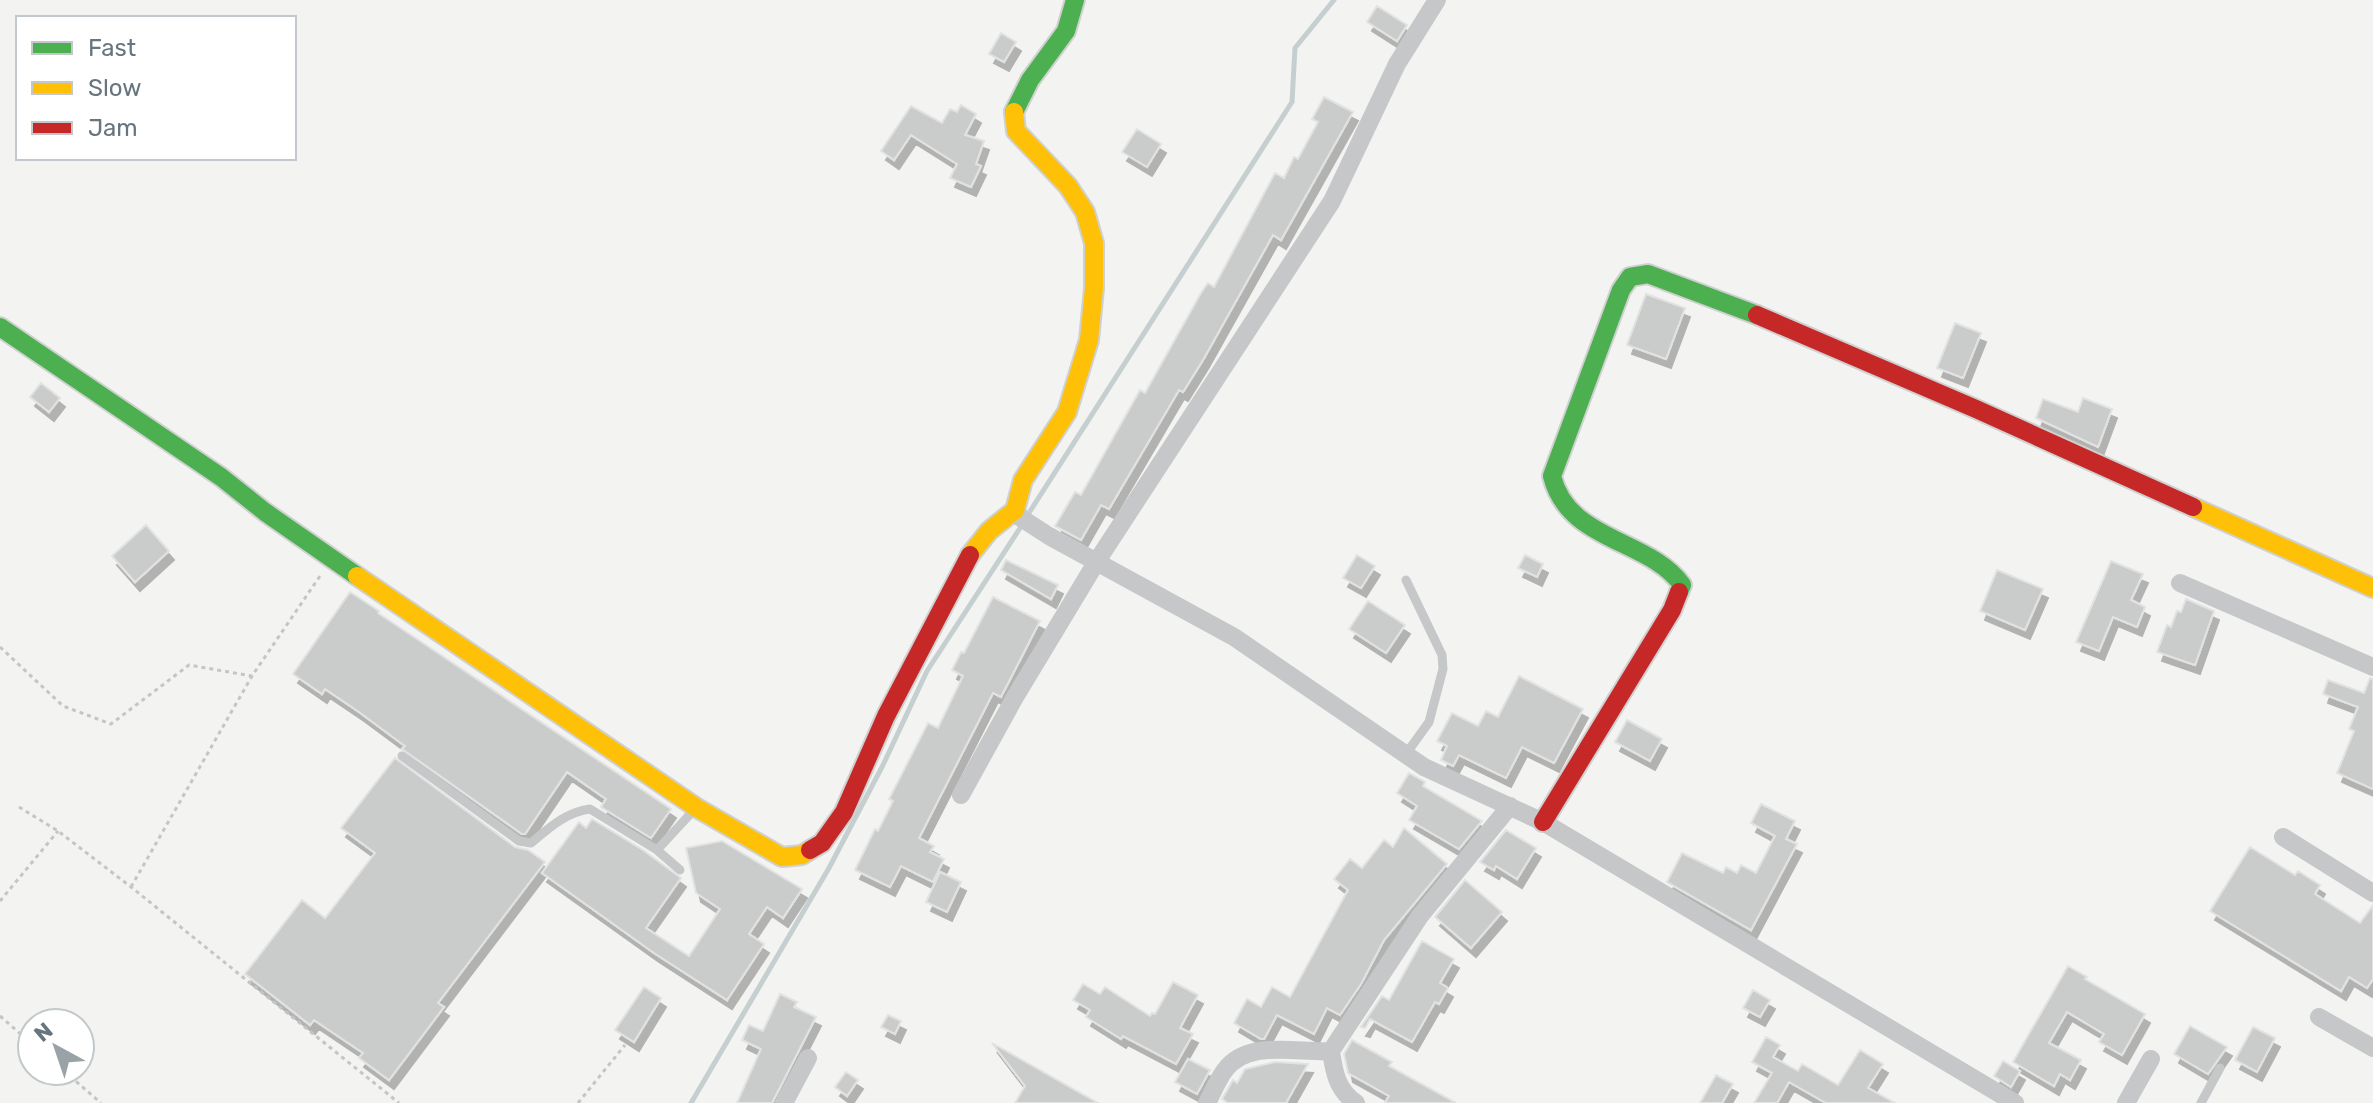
<svg xmlns="http://www.w3.org/2000/svg" width="2373" height="1103" viewBox="0 0 2373 1103" font-family="Rubik,sans-serif">
	<style>
		.lines { fill: none; stroke-linecap: round; stroke-linejoin: round }
		.stream { stroke: #c6cfd0; stroke-width: 5 }
		.building { fill: #cacbcb; stroke: #e2e2e2; stroke-width: 2; filter: url(#shadow) }
		.fast-casing { stroke: #cfd0d0; stroke-width: 22 }
		.slow-casing { stroke: #cfd0d0; stroke-width: 22 }
		.jam-casing { stroke: #cfd0d0; stroke-width: 22 }
		.path { stroke: #c4c5c5; stroke-width: 3; stroke-dasharray: 4 4; stroke-linecap: butt }
		.lane { stroke: #c6c7c8; stroke-width: 9 }
		.street { stroke: #c6c7c8; stroke-width: 18 }
		.fast { stroke: #4caf50; stroke-width: 18 }
		.slow { stroke: #ffc107; stroke-width: 18 }
		.jam { stroke: #c62828; stroke-width: 18 }
	</style>
	<defs>
		<filter id="shadow"><feDropShadow dx="5" dy="9" stdDeviation="0" flood-color="#0004"/></filter>
	</defs>
	<rect width="100%" height="100%" fill="#f3f3f2"/>
	<g class="lines">
		<path class="stream" d="M1027,516L1292,102L1295,48L1334,0
			M691,1103L829,868L883,765L927,671L1022,525"/>
	</g>
	<path class="building" d="M1377,6L1407,25L1397,41L1367,22Z
		M1001,33L1016,42L1004,62L989,54Z
		M1324,97L1353,112L1281,240L1273,235L1203,360L1183,392L1179,390L1109,509L1101,505L1081,540L1055,526L1075,492L1081,495L1140,390L1145,393L1201,293L1208,283L1214,287L1275,173L1284,178L1294,157L1298,159L1318,122L1312,119Z
		M961,105L976,114L965,135L984,141L976,164L981,166L971,187L950,178L957,164L911,135L894,160L881,151L911,106L942,123L950,109L957,112Z
		M1137,129L1161,144L1147,167L1122,152Z
		M1646,294L1685,308L1666,359L1627,345Z
		M1955,323L1981,333L1963,378L1937,368Z
		M41,383L60,398L49,412L30,397Z
		M2083,398L2112,409L2098,447L2036,418L2043,399L2078,412Z
		M146,525L169,551L135,582L112,556Z
		M1357,555L1375,566L1361,588L1343,578Z
		M1525,555L1543,564L1537,577L1518,568Z
		M1006,560L1058,585L1051,599L1001,570Z
		M2111,561L2143,574L2131,600L2145,607L2137,627L2113,617L2099,651L2076,642Z
		M1997,570L2043,589L2025,630L1980,611Z
		M350,592L379,611L378,613L671,809L651,838L601,807L606,799L567,772L525,834H522L402,749L405,746L359,712L325,689L322,694L293,674Z
		M993,597L1040,621L1001,697L993,693L919,838L934,846L930,852L944,859L933,882L901,866L890,887L855,870L875,829L878,831L893,801L889,799L928,723L938,728L963,676L952,670L961,652L964,653Z
		M2186,599L2214,611L2195,665L2157,652L2167,625L2171,627L2177,611L2181,612Z
		M1368,601L1405,625L1386,653L1349,629Z
		M1519,676L1583,709L1554,763L1522,747L1506,778L1459,755L1453,766L1441,760L1447,746L1437,741L1452,713L1478,726L1486,711L1498,717Z
		M2370,678L2373,679V789L2337,773L2354,731L2349,729L2358,707L2323,694L2328,680L2364,693Z
		M1627,720L1662,739L1650,761L1615,742Z
		M395,758L515,847L528,850L545,862L438,1003L444,1007L389,1080L359,1058L363,1053L314,1020L310,1025L245,974L302,900L325,918L375,853L341,828Z
		M1409,773L1425,782L1423,786L1482,821L1459,849L1409,820L1417,806L1397,793Z
		M1761,804L1795,821L1786,839L1797,844L1751,930L1667,882L1682,853L1723,873L1726,867L1737,873L1741,865L1756,873L1775,836L1751,823Z
		M592,819L643,850L681,878L646,928L689,956L720,909L696,893L686,848L722,841L802,889L783,918L767,907L749,934L764,944L727,1000L654,953L542,873L579,822L586,828Z
		M1404,828L1447,864L1384,940L1361,984L1340,1015L1327,1008L1314,1034L1277,1015L1264,1039H1261L1234,1023L1247,999L1261,1007L1272,987L1290,997L1348,890L1334,879L1350,859L1362,868L1384,840L1393,847Z
		M1506,830L1536,848L1517,879L1496,866L1494,870L1480,862Z
		M2250,847L2295,875L2298,871L2320,885L2315,894L2360,923L2373,905V979L2367,988L2349,977L2341,991L2210,911Z
		M940,872L961,882L947,912L926,902Z
		M1465,880L1502,912L1471,948L1435,917Z
		M1422,941L1454,959L1440,983L1448,988L1439,1004L1435,1002L1412,1042L1370,1019L1365,1028L1361,1027L1382,996L1389,1000Z
		M2068,966L2087,977L2085,979L2145,1014L2122,1055L2099,1042L2104,1034L2067,1012L2049,1043L2081,1060L2070,1080L2060,1074L2054,1086L2013,1062Z
		M1173,982L1198,995L1180,1028L1193,1034L1176,1064L1123,1036L1121,1039L1086,1017L1090,1010L1073,1000L1083,984L1100,994L1105,987L1150,1016L1152,1013L1155,1014Z
		M644,987L661,998L634,1042L615,1030Z
		M1753,990L1770,1000L1760,1017L1743,1008Z
		M780,994L797,1002L794,1007L816,1017L772,1103H737L761,1049L742,1040L749,1025L763,1031Z
		M888,1015L901,1021L895,1034L881,1027Z
		M2190,1026L2227,1047L2208,1074L2174,1054Z
		M2253,1027L2275,1038L2257,1072L2235,1060Z
		M1766,1037L1780,1045L1773,1057L1798,1071L1802,1064L1838,1085L1860,1050L1883,1064L1868,1088L1895,1103H1826L1789,1082L1777,1103H1754L1772,1073L1752,1062Z
		M1352,1040L1392,1062L1389,1066L1456,1103H1385L1389,1096L1348,1073L1344,1054Z
		M992,1043L1098,1103H1015L1025,1086Z
		M1188,1059L1210,1070L1197,1094L1175,1082Z
		M2003,1061L2020,1071L2011,1087L1994,1076Z
		M1275,1062L1308,1064L1286,1103H1228L1222,1099L1233,1080L1237,1083L1245,1069Z
		M846,1072L858,1080L847,1096L835,1087Z
		M1716,1075L1733,1084L1722,1103H1700Z"/>
	<g class="lines">
		<defs>
			<path id="fast" d="M1014,112L1030,80L1066,31L1075,0
				M0,327L221,477L265,512L357,576
				M1679,592L1682,585C1650,539 1568,542 1552,476L1621,290L1630,277L1648,274L1757,315"/>
			<path id="slow" d="M2193,507L2373,588
				M970,555L989,531L1015,510L1023,480L1067,412L1089,340L1094,288V243L1085,212L1068,186L1016,131L1014,112
				M357,576L697,808L782,857L802,855L810,850"/>
			<path id="jam" d="M1757,315L1976,409L2193,507
				M1543,822L1672,610L1679,592
				M810,850L822,843L844,812L886,716L970,555"/>
		</defs>
		<use href="#fast" class="fast-casing"/>
		<use href="#slow" class="slow-casing"/>
		<use href="#jam" class="jam-casing"/>
		<path class="path" d="M0,647L63,706L111,724L189,665L252,676
			M19,807L58,831L131,887L399,1103
			M131,887L252,676L320,576
			M0,901L58,831
			M0,1016L32,1044
			M64,1071L101,1103
			M578,1103L625,1045"/>
		<path class="lane" d="M1406,754L1429,722L1443,669L1442,655L1406,580
			M402,756L519,841L531,843C549,828 566,812 590,809L657,850L680,870
			M657,850L694,810
			M2201,1103L2220,1068"/>
		<path class="street" d="M1015,510L1021,518L1049,536L1234,637L1424,767L1543,822L2015,1103
			M2180,583L2373,667
			M961,795L1015,697L1097,561L1332,201L1397,64L1437,0
			M2283,837L2373,893
			M2319,1017L2373,1048
			M1331,1051C1334,1072 1337,1090 1356,1103
			M784,1103L808,1058
			M1207,1103C1213,1092 1218,1079 1225,1070C1248,1039 1298,1053 1331,1051L1420,916L1510,806
			M2126,1103L2151,1059"/>
		<use href="#fast" class="fast"/>
		<use href="#slow" class="slow"/>
		<use href="#jam" class="jam"/>
	</g>
	<rect x="16" y="16" width="280" height="144" fill="#ffffff" stroke="#c2c8cb" stroke-width="2"/>
	<rect x="32" y="42" width="40" height="12" fill="#4caf50" stroke="#c2c8cb" stroke-width="2"/>
	<text x="88" y="56" font-size="24" fill="#67767e">Fast</text>
	<rect x="32" y="82" width="40" height="12" fill="#ffc107" stroke="#c2c8cb" stroke-width="2"/>
	<text x="88" y="96" font-size="24" fill="#67767e">Slow</text>
	<rect x="32" y="122" width="40" height="12" fill="#c62828" stroke="#c2c8cb" stroke-width="2"/>
	<text x="88" y="136" font-size="24" fill="#67767e">Jam</text>
	<g transform="translate(56 1047) rotate(320)"><circle r="38" fill="#ffffff" stroke="#c2c8cb" stroke-width="2"/>
	<path d="M0-6L14 30L0 20L-14 30Z" fill="#98a2a7"/>
	<text y="-12" font-size="22" font-weight="bold" text-anchor="middle" fill="#67767e">N</text>
	</g>
</svg>
